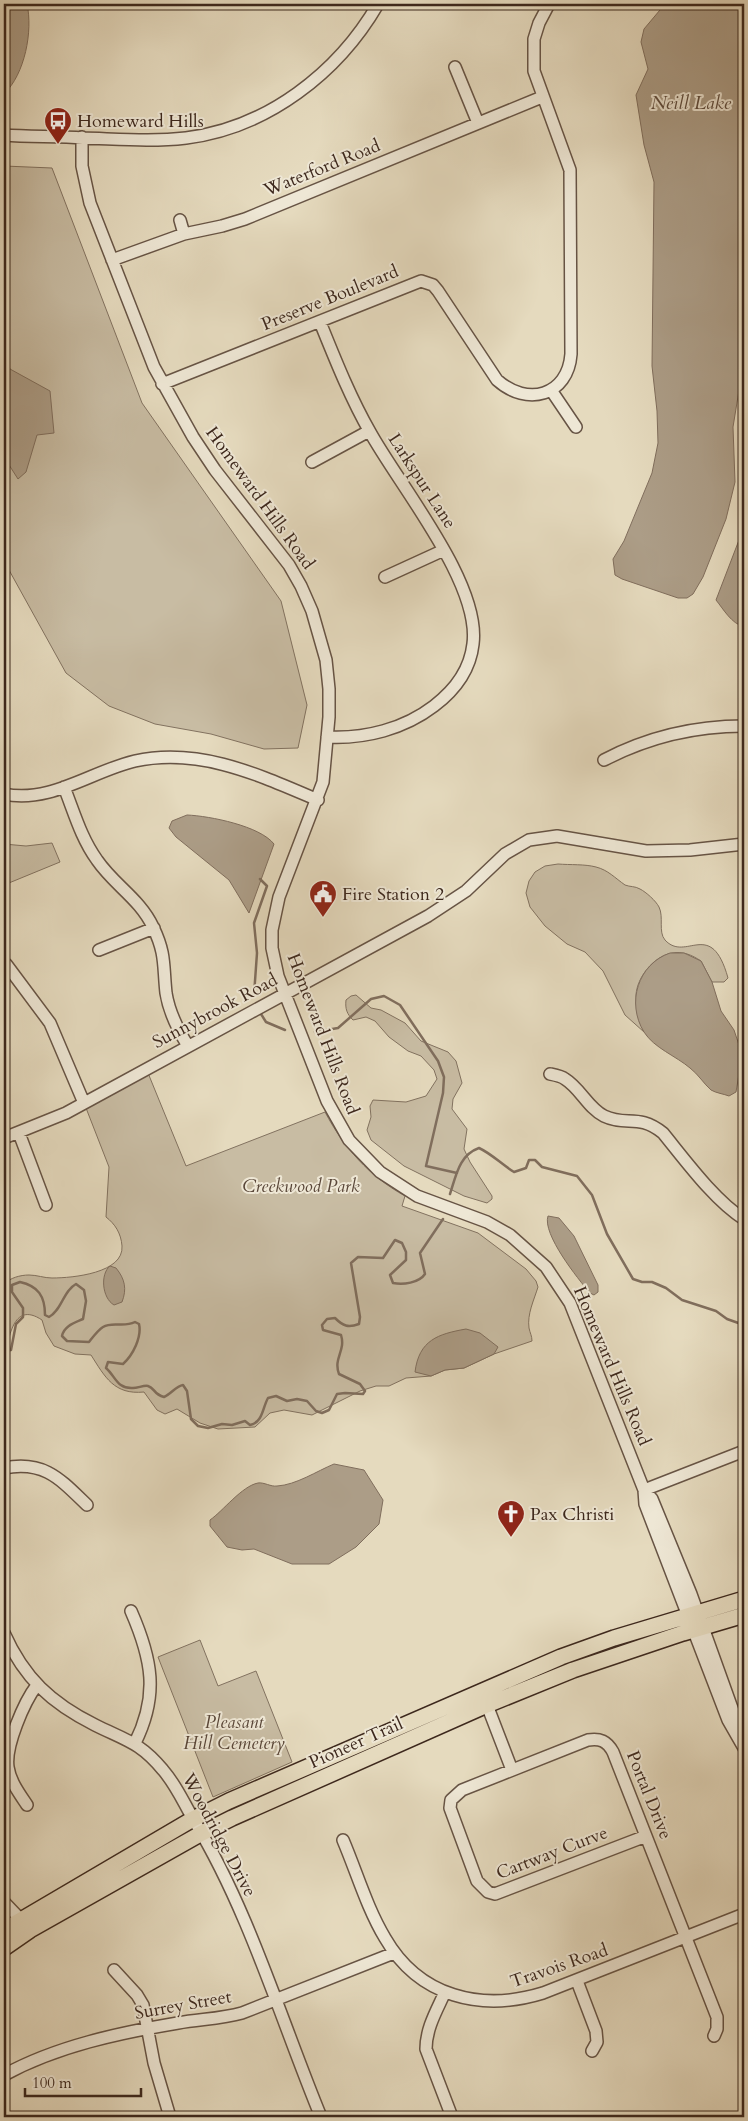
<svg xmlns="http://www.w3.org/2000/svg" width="748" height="2121" viewBox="0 0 748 2121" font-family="Cardo,serif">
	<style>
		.green { fill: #c8bca3; stroke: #827260 }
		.water { fill: #ac9d87; stroke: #806e5d }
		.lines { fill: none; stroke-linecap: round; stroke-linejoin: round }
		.stream { stroke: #806e5d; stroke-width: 2.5 }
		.minor-casing { stroke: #675445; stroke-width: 14 }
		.major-casing { stroke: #3d281d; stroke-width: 18 }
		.minor { stroke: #eee7d5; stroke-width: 11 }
		.major { stroke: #e5dabe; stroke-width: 15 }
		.labels { text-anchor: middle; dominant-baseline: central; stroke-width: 4; stroke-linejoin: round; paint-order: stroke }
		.poi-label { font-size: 18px; fill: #3d281d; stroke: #eee7d5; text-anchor: start }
		.street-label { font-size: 18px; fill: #3d281d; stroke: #eee7d5 }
		.park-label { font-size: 18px; font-style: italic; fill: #594638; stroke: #eee7d5 }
		.water-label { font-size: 19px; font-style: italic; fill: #5e4b3d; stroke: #eee7d5 }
	</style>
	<rect width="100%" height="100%" fill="#e5dabe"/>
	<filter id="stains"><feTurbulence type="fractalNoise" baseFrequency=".004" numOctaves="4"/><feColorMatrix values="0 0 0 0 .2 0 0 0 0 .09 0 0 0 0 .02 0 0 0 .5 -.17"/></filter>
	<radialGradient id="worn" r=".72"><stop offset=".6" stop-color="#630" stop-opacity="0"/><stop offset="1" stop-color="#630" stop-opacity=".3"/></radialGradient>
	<path class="green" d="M4,166L52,168L142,403L281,601L307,705L298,748L264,749L211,734L155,724L109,706L66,673L4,561Z
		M52,843L60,862L4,885V844L26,846Z
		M558,864C570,865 585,864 596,867C608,870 615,878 625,885C630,887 635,886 640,889C646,892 656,901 659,907C664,917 658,932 665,940C686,963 711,917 728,978L724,982H712L701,961C692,955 683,951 672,953C654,956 637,977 636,995C635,1008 640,1020 644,1032L625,1015L603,971L585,952L567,944L545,926L530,907L526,893L529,881L535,872L545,866Z
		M356,995L371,1008L381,1010L405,1023L421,1041L448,1052L456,1061L462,1083L453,1099L452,1109L467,1129L464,1149L470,1162L492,1196V1199L487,1203L464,1196L404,1166L371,1140L367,1130L371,1117L370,1106L373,1100L406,1102L426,1096L437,1079L434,1070L421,1056L408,1051L389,1037L375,1021L366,1017L353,1020C347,1014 345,1009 346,1000L351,996Z
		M148,1073L186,1166L325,1112C344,1148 369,1176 405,1196L402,1206L478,1233L526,1269L536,1281L538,1287C534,1300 527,1314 529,1328C530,1333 532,1336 532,1341L494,1354L464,1368L445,1370L431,1376L406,1378L389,1386H376L360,1391L312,1415L284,1410L270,1413L255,1427L218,1429L200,1423L177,1409L165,1414L157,1410L144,1392C114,1395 105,1377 91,1355L75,1354L54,1346L46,1333L42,1320C12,1300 9,1340 4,1360V1284C10,1278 20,1275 29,1275C37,1275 44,1278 52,1278C73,1278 124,1273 122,1246C121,1233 115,1224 106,1217L109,1167L86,1108Z
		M200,1640L218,1686L256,1671L292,1762L213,1797L158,1657Z"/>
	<path class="water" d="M4,4H27C33,31 25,74 4,94Z
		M665,4H744V188L741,204L744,342L740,384L733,427L735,482L726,519L703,577L693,594L687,598H678L622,579L615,575L613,559L624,541L652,473L658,443L657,411L652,366L654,182L644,145L636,95L648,69L641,42L644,29Z
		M4,356L10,369L50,391L54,433L37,435L26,472L18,479L4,457Z
		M744,527V627C731,623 724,610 716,600Z
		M187,815C210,816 260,826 274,844L249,913L229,880L176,837L169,828L172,821Z
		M670,953H684L701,961L712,982L721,1011L734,1030L744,1060L739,1074L736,1092L729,1096C724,1094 716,1093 711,1090C704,1084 698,1074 690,1068C676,1056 654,1048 644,1032C626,1003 638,964 670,953Z
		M548,1216L559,1218L574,1236L598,1285V1292L594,1295L590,1293C578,1279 542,1234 548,1216Z
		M110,1266L116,1268C125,1279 127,1289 122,1302L114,1305C102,1298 100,1274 110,1266Z
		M466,1329L480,1333L498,1347L494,1354L464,1368L445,1370L431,1376L415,1372C419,1340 438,1334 466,1329Z
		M334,1464L364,1470L383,1500L379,1524L356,1547L329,1564H292L254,1549L242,1550L227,1547L210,1526V1520C223,1511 242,1486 258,1483C264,1482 271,1487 277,1486C296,1485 317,1471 334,1464Z"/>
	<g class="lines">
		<path class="stream" d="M254,995L257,953L254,923L267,886L260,879
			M261,1014L266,1022L285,1030
			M315,1032L338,1028L371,999L384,996L400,1005L438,1061L444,1077L443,1093L426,1166L457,1173
			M450,1194C456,1176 459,1155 479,1148C492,1154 501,1164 514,1172L526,1168L529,1160H535L542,1167L577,1176L592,1195L607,1234L633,1279L642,1282H652L666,1288L682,1300L716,1311L727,1319L744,1325
			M4,1351L11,1350L16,1324L23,1317V1308L12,1292V1285L20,1282C38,1286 45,1296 45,1315L49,1317C62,1310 63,1291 76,1284L84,1290L86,1301L83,1319C74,1323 64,1326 62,1336L67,1341L89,1342C93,1337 98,1330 103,1327C113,1321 123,1328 135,1322L139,1324C142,1337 133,1355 123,1364L108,1362L106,1368C116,1377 117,1389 133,1388C138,1388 144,1385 148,1386C155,1388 153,1394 164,1397C171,1394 176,1386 183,1385L187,1391L191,1419L198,1426L208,1428L222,1424L232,1425L245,1421L250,1425C263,1422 262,1409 268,1398L276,1396L287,1401L297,1399L307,1401L316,1411L322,1413L329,1410L337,1394L345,1393L363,1394L365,1391L360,1384L339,1374C333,1358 346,1351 341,1335L323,1330L322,1325L327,1319L335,1318C343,1326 348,1328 359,1324L360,1317L351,1263L358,1257L383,1258L395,1240L402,1243L406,1252V1260L390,1275L393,1283C403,1285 419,1283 425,1274L420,1253L443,1219"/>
		<defs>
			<path id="minor" d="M455,67L478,123
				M4,135C30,137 57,136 83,138C118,139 152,142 186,138C267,128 338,73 378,4
				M82,137V166L90,203L154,367L193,437L215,470L289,565L301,586L312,611L326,660L329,689V717L323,782L279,897L272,930V948L278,976L327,1101L349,1140L380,1172L417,1196L487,1222L510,1235L546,1267L570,1303L644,1490L744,1451
				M180,220L184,234
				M112,260L184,234L222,226L245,219L542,97
				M320,322C335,359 350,397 370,432C399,485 481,583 473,644C470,671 455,690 434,706C404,729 365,739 327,737
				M162,384L421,281L433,285L438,291L497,380C527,407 568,396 571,354L570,170L534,71V39L539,23L549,4
				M551,390L576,427
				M312,462L369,431
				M385,577L444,550
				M604,760C648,737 694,726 744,726
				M64,787C74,812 81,838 97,860C114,885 140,899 153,927C166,954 163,965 166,993C169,1012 178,1030 188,1046
				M4,794C50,804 92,771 135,761C200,747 259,775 318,800
				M99,950L154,928
				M6,964L50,1023L84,1103
				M550,1074C555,1075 561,1076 565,1079C580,1088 588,1108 604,1116C627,1127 638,1113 663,1133C685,1160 715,1201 744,1219
				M19,1133L46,1205
				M4,1138L66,1113L428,916L466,891L505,854L529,840L557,836L646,851L690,850L744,844
				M4,1468C44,1460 60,1479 87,1505
				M131,1611C152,1659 159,1695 135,1743
				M4,1633C24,1678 51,1703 95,1725C125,1740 140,1742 163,1770C177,1786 184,1804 195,1822C249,1911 281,2020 321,2117
				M483,1700L487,1705L512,1770
				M744,1747L737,1722L691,1594L652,1499L644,1490L645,1504L728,1720L744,1748
				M27,1805C19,1793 10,1781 8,1767C5,1746 24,1702 37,1685
				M646,1836L495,1894L488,1892L477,1881L450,1808L451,1800L462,1790L588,1740C600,1738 607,1741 613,1752L717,2017V2029L714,2036
				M343,1840C357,1873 367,1908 385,1938C419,1997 481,2012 543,1993L744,1914
				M4,1902L26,1925
				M114,1970L137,1995L143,2005L154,2063L170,2117
				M577,1981L596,2031L597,2042L592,2051
				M445,1992C437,2010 426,2028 426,2049L452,2117
				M4,2075C57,2046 119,2033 178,2023C200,2019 221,2019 242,2013L394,1953"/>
			<path id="major" d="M4,1930L193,1819L229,1801L561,1657L614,1638L744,1599
				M4,1948L30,1930L202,1833L232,1818L487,1705L573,1670L683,1633L744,1615"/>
		</defs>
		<use href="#minor" class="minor-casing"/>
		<use href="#major" class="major-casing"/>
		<use href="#minor" class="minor"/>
		<use href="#major" class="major"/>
	</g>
	<defs>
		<symbol id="bus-pin" viewBox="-11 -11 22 30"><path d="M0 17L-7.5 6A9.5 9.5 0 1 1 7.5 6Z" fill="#8f2418" stroke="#eee7d5"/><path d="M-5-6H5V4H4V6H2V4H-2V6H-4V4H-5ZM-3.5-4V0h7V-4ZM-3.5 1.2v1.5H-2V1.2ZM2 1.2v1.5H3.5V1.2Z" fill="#fff"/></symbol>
		<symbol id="civic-pin" viewBox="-11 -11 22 30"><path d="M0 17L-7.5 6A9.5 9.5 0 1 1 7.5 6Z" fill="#8f2418" stroke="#eee7d5"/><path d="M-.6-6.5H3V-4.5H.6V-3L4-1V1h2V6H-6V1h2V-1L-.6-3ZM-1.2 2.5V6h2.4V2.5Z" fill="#fff"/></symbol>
		<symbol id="church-pin" viewBox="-11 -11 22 30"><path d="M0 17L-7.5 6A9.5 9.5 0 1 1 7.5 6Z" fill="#8f2418" stroke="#eee7d5"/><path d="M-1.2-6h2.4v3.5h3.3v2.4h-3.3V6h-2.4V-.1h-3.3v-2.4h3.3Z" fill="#fff"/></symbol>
	</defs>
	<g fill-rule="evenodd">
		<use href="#bus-pin" x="42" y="105" width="32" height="43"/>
		<use href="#civic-pin" x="307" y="878" width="32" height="43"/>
		<use href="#church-pin" x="495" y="1498" width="32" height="43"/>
	</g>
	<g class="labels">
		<g class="poi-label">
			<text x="77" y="121">Homeward Hills</text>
			<text x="342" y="894">Fire Station 2</text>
			<text x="530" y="1514">Pax Christi</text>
		</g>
		<g class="street-label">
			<text transform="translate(322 168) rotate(-22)">Waterford Road</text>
			<text transform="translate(330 298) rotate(-22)">Preserve Boulevard</text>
			<text transform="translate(422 481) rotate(57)">Larkspur Lane</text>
			<text transform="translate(260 498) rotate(54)">Homeward Hills Road</text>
			<text transform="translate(215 1011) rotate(-28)">Sunnybrook Road</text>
			<text transform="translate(323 1034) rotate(69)">Homeward Hills Road</text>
			<text transform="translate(612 1366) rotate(67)">Homeward Hills Road</text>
			<text transform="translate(356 1743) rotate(-24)">Pioneer Trail</text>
			<text transform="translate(649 1795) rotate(68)">Portal Drive</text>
			<text transform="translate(219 1835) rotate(62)">Woodridge Drive</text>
			<text transform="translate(552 1853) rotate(-21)">Cartway Curve</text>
			<text transform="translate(559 1966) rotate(-19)">Travois Road</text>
			<text transform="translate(183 2005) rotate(-10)">Surrey Street</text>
		</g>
		<g class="park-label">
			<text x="301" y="1186">Creekwood Park</text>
			<text x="234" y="1722">Pleasant<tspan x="234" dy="21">Hill Cemetery</tspan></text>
		</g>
		<g class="water-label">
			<text x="691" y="103">Neill Lake</text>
		</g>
	</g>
	<rect width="748" height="2121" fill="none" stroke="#e5dabe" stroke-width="20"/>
	<rect x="5" y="5" width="738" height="2111" fill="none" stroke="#3d281d" stroke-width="2.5"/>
	<rect x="10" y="10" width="728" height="2101" fill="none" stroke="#3d281d"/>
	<path d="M25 2088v8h116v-8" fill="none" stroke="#3d281d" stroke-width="2.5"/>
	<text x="32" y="2088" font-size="15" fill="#3d281d" stroke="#eee7d5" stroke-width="4" paint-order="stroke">100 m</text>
	<rect width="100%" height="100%" filter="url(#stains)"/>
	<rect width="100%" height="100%" fill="url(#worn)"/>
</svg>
